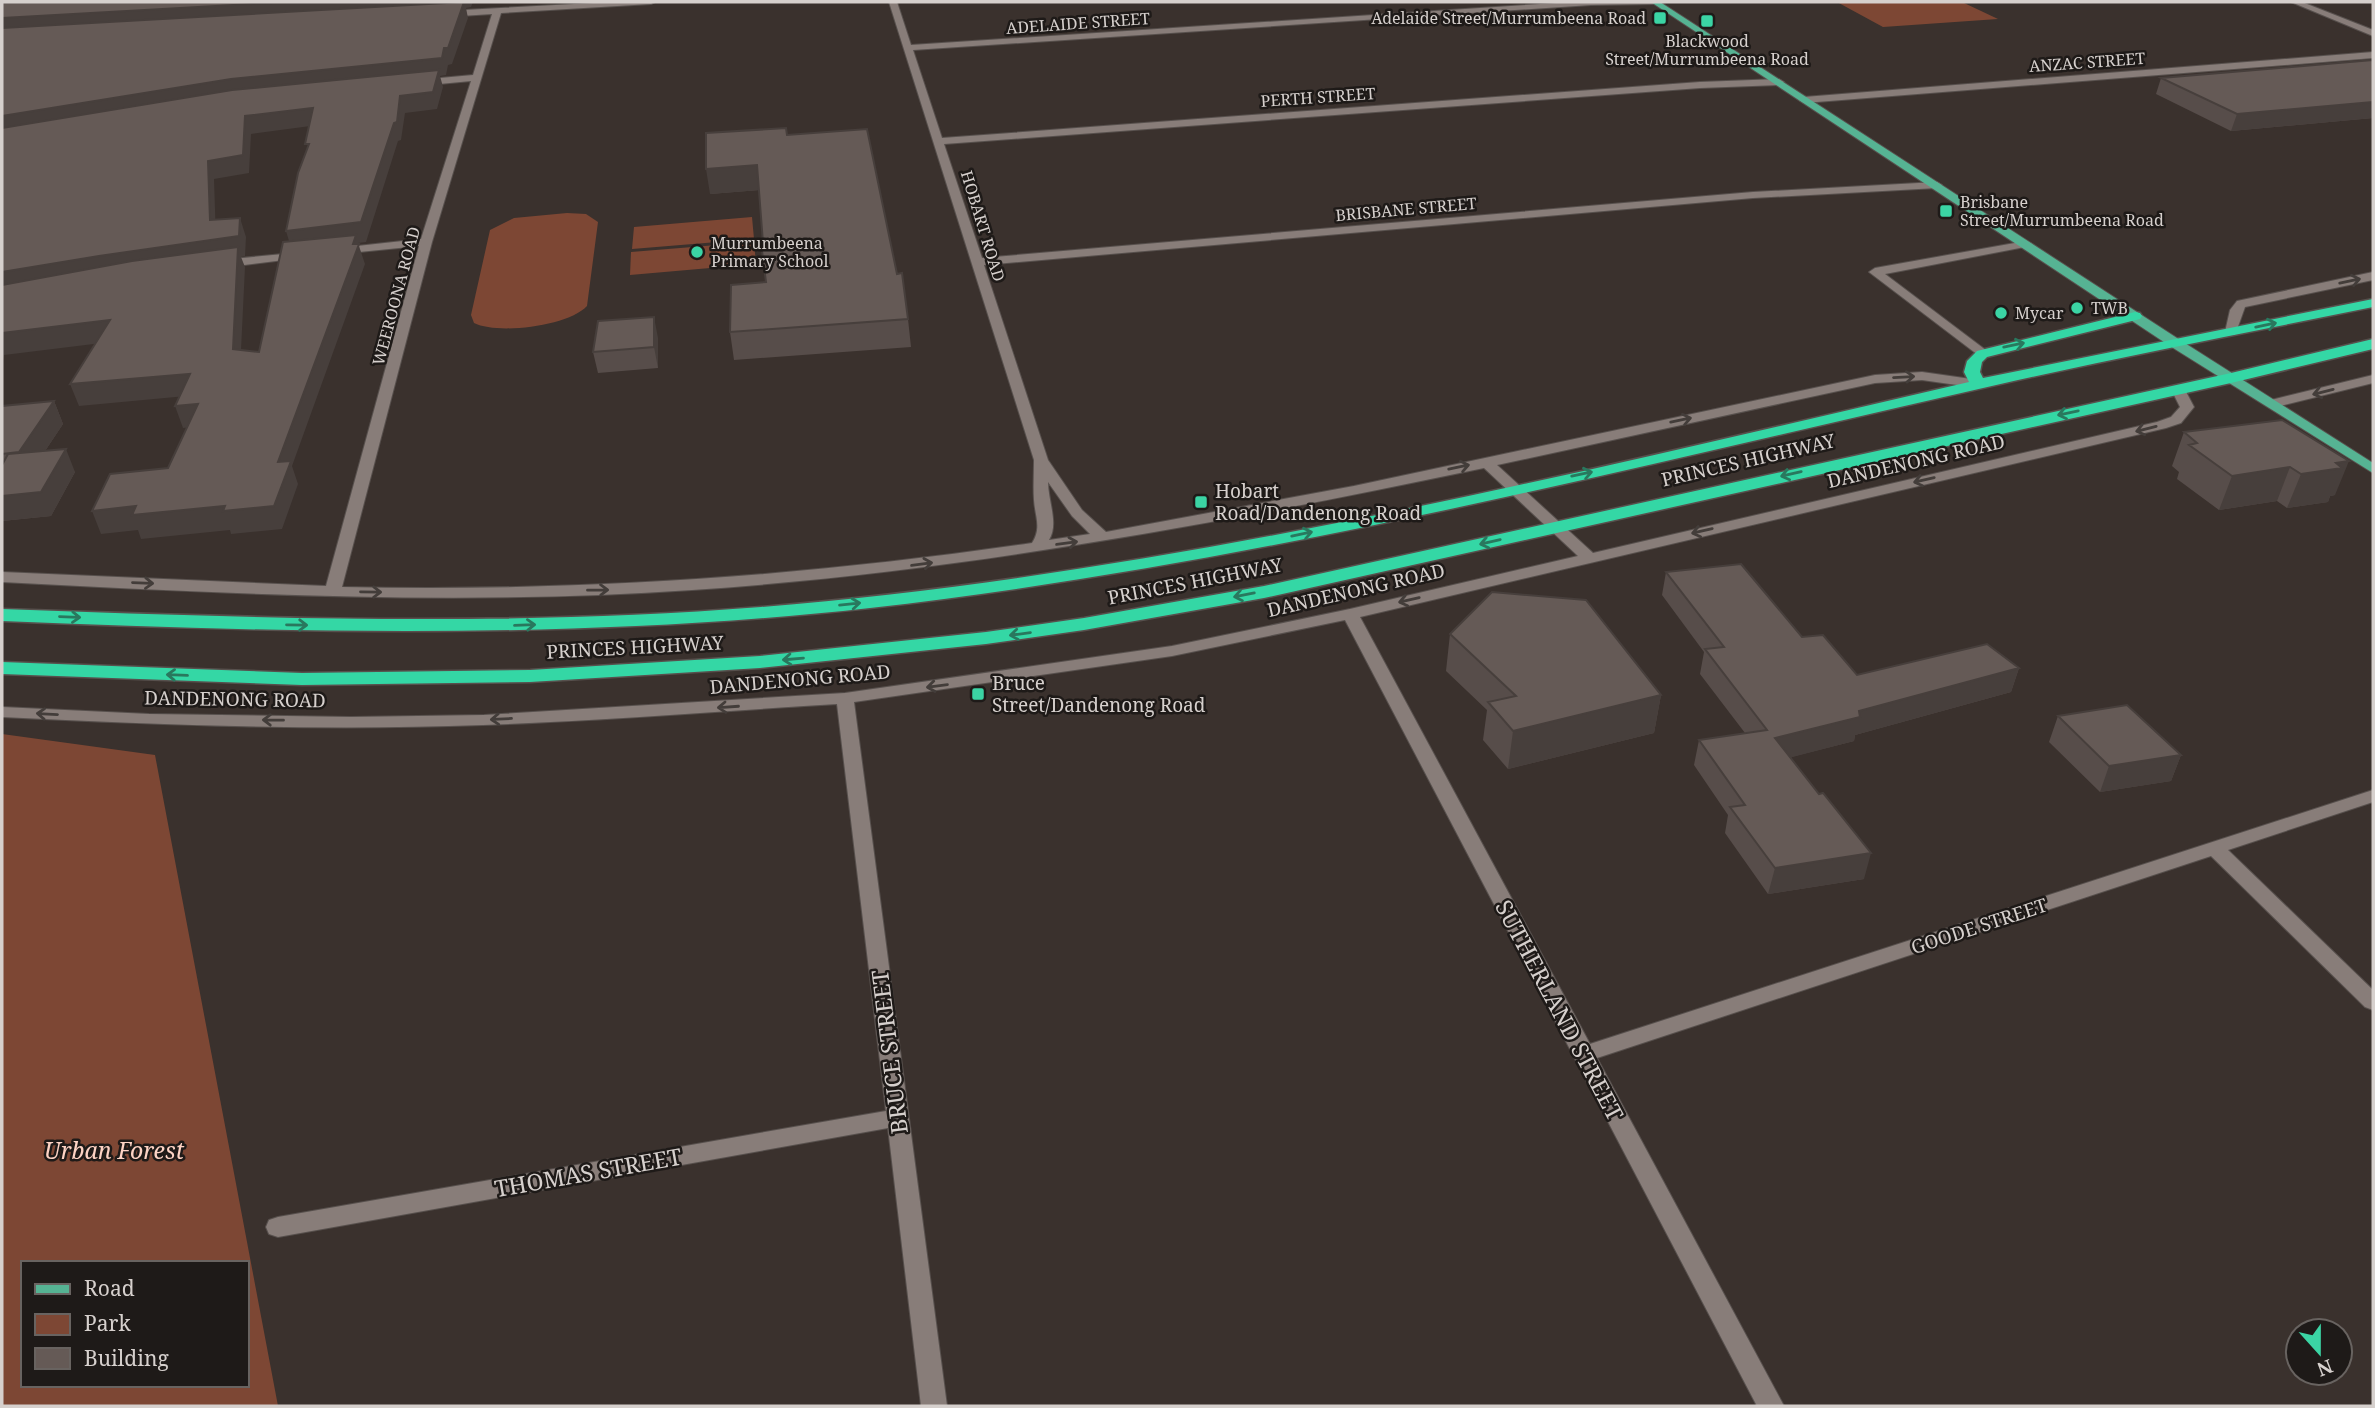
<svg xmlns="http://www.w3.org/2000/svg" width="2375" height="1408" viewBox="0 0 2375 1408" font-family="'Noto Serif',serif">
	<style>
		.green { fill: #7d4734; fill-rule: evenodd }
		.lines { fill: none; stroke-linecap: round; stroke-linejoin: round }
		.minor-casing { stroke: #57504d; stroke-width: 2 }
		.major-casing { stroke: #57504d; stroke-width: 2 }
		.highway-casing { stroke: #57504d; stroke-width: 3 }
		.minor { fill: #887d79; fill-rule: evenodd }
		.major { fill: #56b393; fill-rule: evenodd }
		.highway { fill: #34d7a5; fill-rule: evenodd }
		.wall { fill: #574d4a }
		.shaded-wall { fill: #473f3c }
		.building { fill: #655a56; stroke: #473f3c; stroke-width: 2 }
		.oneway { stroke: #433d3a }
		.oneway2 { stroke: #29785e }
		.poi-dot { fill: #3bd4a4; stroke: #1e1a18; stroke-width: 2.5 }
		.labels { text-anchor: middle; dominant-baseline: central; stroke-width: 5; stroke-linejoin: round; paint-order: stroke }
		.far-poi-label { font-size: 16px; fill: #d6d0cd; stroke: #1e1a18; text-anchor: start }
		.far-street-label { font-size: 16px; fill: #d6d0cd; stroke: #1e1a18 }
		.street-label { font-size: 19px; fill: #d6d0cd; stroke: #1e1a18 }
		.poi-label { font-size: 19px; fill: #d6d0cd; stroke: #1e1a18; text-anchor: start }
		.near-street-label { font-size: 23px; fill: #d6d0cd; stroke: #1e1a18 }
		.near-park-label { font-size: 23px; font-style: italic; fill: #fdd3c4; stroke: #1e1a18 }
	</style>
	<rect width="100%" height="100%" fill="#3a312d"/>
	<path class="green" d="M1837,2H1962L1998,19L1883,27Z
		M567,213L586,214L598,222L587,306C569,326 498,335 474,323L471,315L490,230L514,218Z
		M752,217L754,239L632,249L634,227Z
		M754,242L756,264L630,275L631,252Z
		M2,734L155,755L278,1406H2ZM23,1263H247V1385H23Z"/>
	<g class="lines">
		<defs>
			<path id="minor" d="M612,2H655L651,4L501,13L432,242L342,587C574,592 803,577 1032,543C1042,527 1035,517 1034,500C1033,487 1034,473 1034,460L889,2H897L911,45L1572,2H1660L1656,4L1591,5L913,50L942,138L1700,82L1779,79L1784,82L1779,85L1700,88L944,144L982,258L1753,192L1937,182L1942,185L1937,188L1753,198L984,265L1048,460L1082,510L1106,532L1354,486L1875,375L1922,372L1978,380L1985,384L1978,388L1922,380L1875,383L1497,465L1593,553L2157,422L2171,417L2180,407L2171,389L2178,385L2183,386L2194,407L2181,423L2166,428L1360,617L1590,1044L2373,790V802L2228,850L2373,990V1010L2365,1007L2211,856L1597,1058L1784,1406H1757L1345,620L1172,656L854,702L947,1406H921L888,1128L278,1237L269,1234L266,1227L269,1220L278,1217L886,1111L837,704C719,711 601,721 483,725C323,731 162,725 2,717V707L149,714L351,717L484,715L845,693L1172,646L1350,609L1578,556L1484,468C1221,523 960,572 692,590C462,606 231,594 2,582V572L326,586L419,246L339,254L333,251L339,248L421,239L471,81L418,86L413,83L418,80L473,75L492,14L445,17L441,14L445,11ZM1048,482L1072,516L1090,534L1049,540C1059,524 1048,501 1048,482Z
				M2291,2H2302L2373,30V36Z
				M2373,52V58L1804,103L1799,100L1804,97Z
				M2026,241L2032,244L2030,246L1885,274L1987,351V357L1982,358L1869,272L1875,268Z
				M304,252L308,253V257L221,268L215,264L221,260Z
				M2373,272V280L2245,307L2235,335H2227L2225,332L2230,310L2237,301Z
				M2373,375V383L2272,408L2265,404L2267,401Z"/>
			<path id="major" d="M1651,2H1660L2180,340L2373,463V473L2170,346Z"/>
			<path id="highway" d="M2373,299V307C2255,331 2136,354 2018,380C1637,466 1259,564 870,608C582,640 291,633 2,621V609C255,618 509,627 761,607C1170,574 1571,474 1969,382L1964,372L1967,361L1977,351L2135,312L2140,313L2142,316L2140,319L1987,357L1982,362L1980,372L1983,378Z
				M2373,339V349L2231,383L1264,598L1084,630L986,644L760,668L530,682L302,685L2,674V662L302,673L530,670L760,656L986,632L1084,618L1264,586L2231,373Z"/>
		</defs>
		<use href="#minor" class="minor-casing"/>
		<use href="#major" class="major-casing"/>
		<use href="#highway" class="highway-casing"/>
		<use href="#minor" class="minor"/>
		<use href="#major" class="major"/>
		<use href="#highway" class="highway"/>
	</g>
	<path class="wall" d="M2373,60V118L2231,131L2156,94L2161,78Z
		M787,135L897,274L908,319L911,347L734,360L730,332L766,282L759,190L710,194Z
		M658,338V368L598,373L593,352Z
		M54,401L63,424L45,451L75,472L51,516L2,521V406Z
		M2282,420L2335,495L2330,496L2328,502L2287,508L2277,501L2219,510L2177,479L2179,472L2172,466L2184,432Z
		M1666,572L1802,637L1857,675L2019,668L2011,692L1855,735L1854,741L1791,757L1864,879L1768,894L1725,833L1728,815L1694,765L1699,740L1745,733L1700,674L1704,652L1662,595Z
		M1450,634L1661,695L1654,733L1508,769L1483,740L1487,710L1446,671Z
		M2058,716L2181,755L2171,781L2100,792L2049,742Z"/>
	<path class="shaded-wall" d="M289,2H473L471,7L466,8L468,18L452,64L448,65L446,75L440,76L443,87L437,109L405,113L401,140L398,141L366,242L358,243L365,264L292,466L298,484L282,529L231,534L230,530L141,539L138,530L101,534L92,511L278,462L292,251L286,231L400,96L2,135V18Z
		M2373,102V118L2231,131L2237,114Z
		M313,108L318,125L251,134L249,173L214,179L216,240L210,220L208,161L245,116Z
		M757,165L760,190L710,194L706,169Z
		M240,218L246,237L245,256L241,257L245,267L240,371L233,349L2,293V272Z
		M654,317L658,338V368L654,347Z
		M110,320L118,341L4,355L2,367V333Z
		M190,374L197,395L79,406L70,384Z
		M54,401L63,424L29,475L19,452Z
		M198,404L206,426L183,428L175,406Z
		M66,449L75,472L51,516L2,521V496Z
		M2349,461L2335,495L2330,496L2328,502L2287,508L2301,474L2336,463Z
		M2290,467L2277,501L2219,510L2232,476Z
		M2019,668L2011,692L1855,735L1854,741L1769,763L1775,738L1859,711Z
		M1661,695L1654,733L1508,769L1513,731Z
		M2181,755L2171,781L2100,792L2109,766Z
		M1871,853L1864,879L1768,894L1775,868Z"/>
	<path class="building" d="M2,2H289L2,18Z
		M464,2L448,48H444L442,58L231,79L2,116V28Z
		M2373,60V102L2237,114L2161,78Z
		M439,70L433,92L400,96L397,122L394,123L361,222L286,231L298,173L309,144H305L313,108L245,116L243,155L208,161L210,220L240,218L239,236L99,256L2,272V128L232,90Z
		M786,128L787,135L867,129L897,274L902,273L908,319L730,332L731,285L766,282L761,243H763L757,165L706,169V133Z
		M356,235L353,244H359L278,462L291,461L274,506L223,511L225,506L132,515L136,506L92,511L110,474L168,468L198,404L175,406L190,374L70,384L110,320L2,333V285L132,261L238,247L233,349L259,352L283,242Z
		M654,317V347L593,352L598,321Z
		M54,401L19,452L2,454V406Z
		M2282,420L2349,461L2336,463L2342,468L2301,474L2290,467L2232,476L2189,445L2197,443L2184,432Z
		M66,449L41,492L2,496V465L8,454Z
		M1741,564L1802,637L1823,635L1857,675L1987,644L2019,668L1859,711L1860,717L1775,738L1819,794L1823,793L1871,853L1775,868L1730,807L1745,805L1699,740L1767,730L1705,649L1724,647L1666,572Z
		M1492,592L1586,600L1661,695L1513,731L1488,702L1516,696L1450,634Z
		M2127,705L2181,755L2109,766L2058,716Z"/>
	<defs><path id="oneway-shaft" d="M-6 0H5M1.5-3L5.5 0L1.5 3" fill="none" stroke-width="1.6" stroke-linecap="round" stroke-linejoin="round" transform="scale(1.75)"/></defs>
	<g class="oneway">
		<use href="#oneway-shaft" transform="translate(2350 281) rotate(-12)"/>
		<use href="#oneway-shaft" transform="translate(1904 377) rotate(-3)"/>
		<use href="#oneway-shaft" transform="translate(2323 392) rotate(166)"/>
		<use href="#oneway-shaft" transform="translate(1681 420) rotate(-12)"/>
		<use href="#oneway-shaft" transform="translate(2146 429) rotate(166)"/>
		<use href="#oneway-shaft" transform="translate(1459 467) rotate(-12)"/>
		<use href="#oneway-shaft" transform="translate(1924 480) rotate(167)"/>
		<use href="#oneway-shaft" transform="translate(1702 531) rotate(167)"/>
		<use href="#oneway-shaft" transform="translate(1067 543) rotate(-8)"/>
		<use href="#oneway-shaft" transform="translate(922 564) rotate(-8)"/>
		<use href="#oneway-shaft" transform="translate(143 583) rotate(2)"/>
		<use href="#oneway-shaft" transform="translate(598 590) rotate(-1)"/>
		<use href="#oneway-shaft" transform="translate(371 592) rotate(1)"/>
		<use href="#oneway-shaft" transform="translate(1409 600) rotate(167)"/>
		<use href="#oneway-shaft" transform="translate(937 686) rotate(173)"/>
		<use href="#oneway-shaft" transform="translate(728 707) rotate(176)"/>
		<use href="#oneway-shaft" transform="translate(47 714) rotate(-177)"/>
		<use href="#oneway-shaft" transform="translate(501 719) rotate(177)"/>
		<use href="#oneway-shaft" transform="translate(273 720) rotate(-179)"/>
	</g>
	<g class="oneway2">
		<use href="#oneway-shaft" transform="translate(2266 325) rotate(-12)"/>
		<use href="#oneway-shaft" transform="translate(2014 345) rotate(-12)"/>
		<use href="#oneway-shaft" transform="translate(2068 413) rotate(168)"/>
		<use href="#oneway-shaft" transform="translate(1582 474) rotate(-12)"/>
		<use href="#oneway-shaft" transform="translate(1791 474) rotate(167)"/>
		<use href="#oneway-shaft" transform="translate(1302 534) rotate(-12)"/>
		<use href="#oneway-shaft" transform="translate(1490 542) rotate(167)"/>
		<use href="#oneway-shaft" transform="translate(1244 595) rotate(169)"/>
		<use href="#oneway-shaft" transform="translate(850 604) rotate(-6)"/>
		<use href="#oneway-shaft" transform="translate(70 617) rotate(2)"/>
		<use href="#oneway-shaft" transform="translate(297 625) rotate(1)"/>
		<use href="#oneway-shaft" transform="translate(525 625) rotate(-2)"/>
		<use href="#oneway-shaft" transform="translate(1020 634) rotate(172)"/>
		<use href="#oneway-shaft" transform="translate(793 659) rotate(175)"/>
		<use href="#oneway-shaft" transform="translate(177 675) rotate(-178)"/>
	</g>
	<g class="poi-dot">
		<rect x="1653" y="11" width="14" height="14" rx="3.5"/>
		<rect x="1700" y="14" width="14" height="14" rx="3.5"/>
		<rect x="1939" y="204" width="14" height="14" rx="3.5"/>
		<circle cx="697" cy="252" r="7"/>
		<circle cx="2077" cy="308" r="7"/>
		<circle cx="2001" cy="313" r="7"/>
		<rect x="1194" y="495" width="14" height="14" rx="3.5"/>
		<rect x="971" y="687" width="14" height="14" rx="3.5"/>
	</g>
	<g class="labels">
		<g class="far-poi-label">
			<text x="1646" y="18" text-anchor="end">Adelaide Street/Murrumbeena Road</text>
			<text x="1707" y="41" text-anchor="middle">Blackwood<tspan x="1707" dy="18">Street/Murrumbeena Road</tspan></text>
			<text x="1960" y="202">Brisbane<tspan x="1960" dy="18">Street/Murrumbeena Road</tspan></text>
			<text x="711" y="243">Murrumbeena<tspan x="711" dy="18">Primary School</tspan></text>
			<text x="2091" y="308">TWB</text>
			<text x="2015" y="313">Mycar</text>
		</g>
		<g class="far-street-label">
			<text transform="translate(1078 23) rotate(-4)">ADELAIDE STREET</text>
			<text transform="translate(2087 62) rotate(-4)">ANZAC STREET</text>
			<text transform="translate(1318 97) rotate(-4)">PERTH STREET</text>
			<text transform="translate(1406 209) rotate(-5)">BRISBANE STREET</text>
			<text transform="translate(983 226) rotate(73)">HOBART ROAD</text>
			<text transform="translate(396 296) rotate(-75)">WEEROONA ROAD</text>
		</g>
		<g class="street-label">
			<text transform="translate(1748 460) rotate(-13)">PRINCES HIGHWAY</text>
			<text transform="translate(1916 461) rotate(-13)">DANDENONG ROAD</text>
			<text transform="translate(1195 581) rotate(-11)">PRINCES HIGHWAY</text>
			<text transform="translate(1356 590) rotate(-13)">DANDENONG ROAD</text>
			<text transform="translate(635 647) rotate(-3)">PRINCES HIGHWAY</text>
			<text transform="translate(800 679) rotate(-5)">DANDENONG ROAD</text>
			<text transform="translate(235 699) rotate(1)">DANDENONG ROAD</text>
			<text transform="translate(1979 926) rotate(-18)">GOODE STREET</text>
		</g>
		<g class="poi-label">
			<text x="1215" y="491">Hobart<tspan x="1215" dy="22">Road/Dandenong Road</tspan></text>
			<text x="992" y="683">Bruce<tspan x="992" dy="22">Street/Dandenong Road</tspan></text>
		</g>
		<g class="near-street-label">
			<text transform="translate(1560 1010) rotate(62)">SUTHERLAND STREET</text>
			<text transform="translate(889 1052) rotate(-97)">BRUCE STREET</text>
			<text transform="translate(588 1172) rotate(-10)">THOMAS STREET</text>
		</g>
		<g class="near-park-label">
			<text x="114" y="1150">Urban Forest</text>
		</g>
	</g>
	<rect width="2375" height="1408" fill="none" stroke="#d6d0cd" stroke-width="7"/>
	<rect x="21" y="1261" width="228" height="126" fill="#1e1a18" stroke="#686360" stroke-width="2"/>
	<rect x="35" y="1284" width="35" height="10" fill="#56b393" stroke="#686360" stroke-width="2"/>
	<text x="84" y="1296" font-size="21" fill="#d6d0cd">Road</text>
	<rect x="35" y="1314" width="35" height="21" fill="#7d4734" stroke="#686360" stroke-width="2"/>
	<text x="84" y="1331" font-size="21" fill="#d6d0cd">Park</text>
	<rect x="35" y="1348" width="35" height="21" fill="#655a56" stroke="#686360" stroke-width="2"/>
	<text x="84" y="1366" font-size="21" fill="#d6d0cd">Building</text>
	<g transform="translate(2319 1352) rotate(159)"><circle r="33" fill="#1e1a18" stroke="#686360" stroke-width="2"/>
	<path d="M0-5L12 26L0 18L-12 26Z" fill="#3bd4a4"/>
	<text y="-10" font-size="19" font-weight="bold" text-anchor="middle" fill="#d6d0cd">N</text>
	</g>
</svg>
